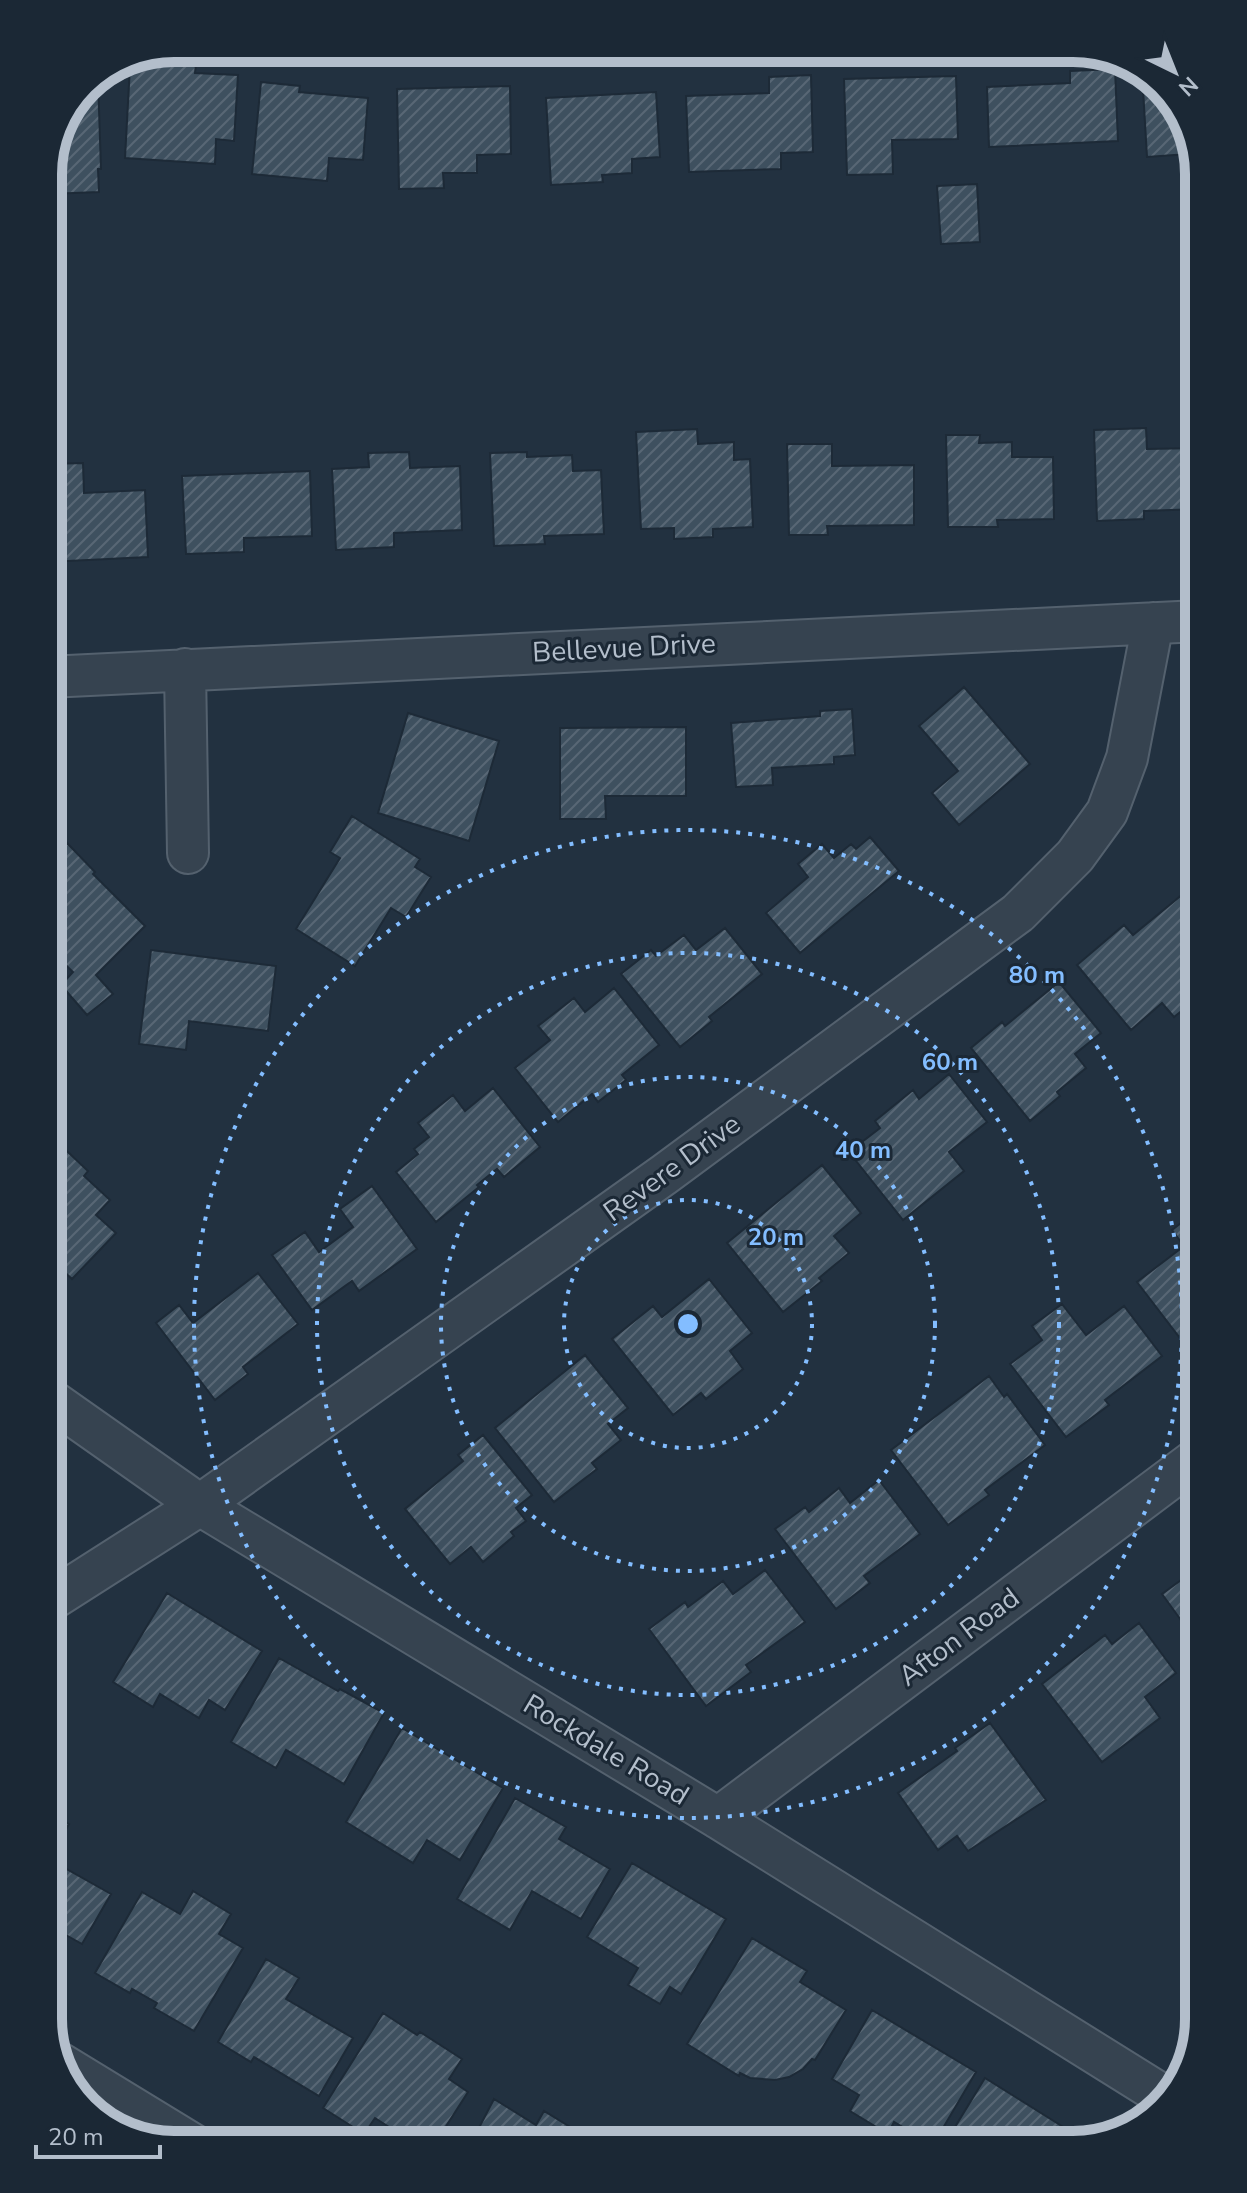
<svg xmlns="http://www.w3.org/2000/svg" width="1247" height="2193" viewBox="0 0 1247 2193" font-family="'Nunito Sans',sans-serif">
	<style>
		.building { fill: url(#building-hatch); stroke: #1d2a37; stroke-width: 2 }
		.lines { fill: none; stroke-linecap: round; stroke-linejoin: round }
		.minor-casing { stroke: #54616e; stroke-width: 44 }
		.minor { stroke: #364350; stroke-width: 40 }
		.ring { fill: none; stroke: #83bdff; stroke-width: 4; stroke-dasharray: 4 8 }
		.labels { text-anchor: middle; dominant-baseline: central; stroke-width: 6; stroke-linejoin: round; paint-order: stroke }
		.street-label { font-size: 28px; fill: #b3becb; stroke: #1b2835 }
		.rim { fill: none; stroke: #b3becb; stroke-width: 10 }
		.centre { fill: #83bdff; stroke: #1b2835; stroke-width: 4 }
		.ring-label { font-size: 24px; text-anchor: middle; font-weight: bold; fill: #83bdff; stroke: #1b2835; stroke-width: 6; stroke-linejoin: round; paint-order: stroke }
	</style>
	<defs>
		<pattern id="building-hatch" width="6" height="6" patternUnits="userSpaceOnUse" patternTransform="scale(2)"><rect width="6" height="6" fill="#3e505f"/><path d="M-1 1l2-2M0 6l6-6M5 7l2-2" fill="none" stroke="#586775"/></pattern>
	</defs>
	<rect width="100%" height="100%" fill="#223140"/>
	<path class="building" d="M143,61L196,64L195,73L238,75L234,141L216,139L215,164L125,158L130,66Z
		M1115,69L1118,141L989,147L987,87L1070,83V71Z
		M1142,72H1146L1186,119L1188,154L1147,157Z
		M811,75L813,152L781,153V169L689,172L686,96L769,93V77Z
		M956,76L958,139L892,140L893,174L847,175L844,79Z
		M98,79L101,169H98L99,192L48,194V166L85,85Z
		M261,82L300,86L299,92L368,98L363,160L329,158L327,181L252,174Z
		M510,86L511,154L477,155V173H443L444,188L399,189L397,89Z
		M656,92L660,157L632,159V173L602,175L603,182L551,185L546,98Z
		M977,184L980,242L941,244L937,186Z
		M1146,428L1147,449L1199,448V509L1144,511V519L1097,521L1094,430Z
		M697,429L698,444L734,442V460L750,459L753,527L713,529V537L674,539V528L641,529L636,432Z
		M946,435H980L979,443L1012,442V457H1053L1054,519L997,520L998,527H948Z
		M787,444H832V466L914,465V525L827,526L828,535H789Z
		M409,452L410,468L460,466L462,530L394,533V547L336,550L332,469L369,467L368,453Z
		M527,452V457L572,455L573,471L601,470L604,534L544,536L545,544L494,546L490,453Z
		M83,463L84,493L145,490L148,557L48,562V464Z
		M310,471L312,536L244,538V552L186,554L182,476Z
		M964,687L1030,764L959,825L932,793L958,771L919,726Z
		M852,709L855,755L834,757V764L772,768L773,785L736,787L731,723L820,716V711Z
		M408,713L499,741L469,841L378,813Z
		M686,727V796H605L606,819H560V728Z
		M352,816L420,859L415,867L431,877L406,917L391,908L355,966L296,929L340,858L330,852Z
		M870,837L899,871L800,953L766,913L808,877L798,864L822,844L834,858L851,844L856,849Z
		M67,843L95,872L93,874L145,926L96,975L113,994L87,1015L61,985L73,972L48,948V861Z
		M1183,894L1199,913V997L1174,1017L1162,1003L1131,1030L1077,965L1124,925L1133,935Z
		M725,928L762,974L709,1017L712,1021L680,1047L621,974L651,950L656,956L684,935L696,950Z
		M151,950L276,966L268,1031L189,1021L186,1050L139,1044Z
		M1059,982L1101,1033L1075,1054L1086,1068L1057,1092L1060,1096L1030,1121L971,1048L1002,1022L1005,1026Z
		M614,988L659,1045L622,1075L626,1080L598,1102L592,1094L558,1122L515,1068L550,1040L538,1026L574,998L585,1012Z
		M949,1074L987,1122L949,1152L964,1171L903,1220L849,1152L880,1128L875,1121L913,1090L919,1099Z
		M493,1088L540,1147L504,1177L497,1169L477,1185L479,1187L436,1222L396,1172L418,1154L414,1149L429,1137L418,1123L453,1095L465,1111Z
		M51,1136L88,1171L84,1176L110,1200L96,1215L116,1233L72,1279L48,1257V1140Z
		M822,1165L861,1213L834,1236L849,1253L819,1278L822,1281L783,1312L727,1243Z
		M372,1186L417,1249L359,1291L352,1281L312,1310L272,1255L305,1232L319,1252L353,1227L340,1209Z
		M1199,1209V1330L1183,1342L1137,1282L1184,1246L1172,1230Z
		M258,1273L298,1324L243,1367L248,1374L215,1400L156,1323L179,1305L193,1323Z
		M709,1279L752,1333L730,1351L743,1369L706,1399L701,1393L673,1415L612,1339L653,1306L662,1317Z
		M1062,1304L1086,1335L1124,1306L1162,1356L1105,1400L1109,1405L1066,1437L1010,1364L1042,1340L1032,1326Z
		M585,1355L628,1408L608,1424L621,1440L592,1463L597,1469L554,1502L495,1428Z
		M989,1376L1004,1397L1007,1394L1045,1445L985,1490L989,1495L948,1525L891,1450Z
		M483,1435L532,1495L516,1508L526,1521L511,1532L514,1536L483,1562L471,1547L450,1564L405,1509L463,1461L458,1455Z
		M879,1480L920,1534L864,1576L870,1583L836,1609L775,1529L805,1507L809,1512L839,1488L850,1503Z
		M1199,1567V1645L1162,1594Z
		M765,1570L805,1622L746,1665L751,1672L706,1706L649,1629L685,1602L688,1607L723,1581L733,1594Z
		M167,1593L262,1651L225,1710L209,1700L199,1718L160,1694L153,1707L113,1682Z
		M1139,1623L1176,1673L1145,1697L1160,1718L1102,1762L1042,1684L1105,1635L1112,1644Z
		M279,1658L338,1691L340,1689L384,1713L344,1784L286,1750L276,1768L231,1742Z
		M990,1723L1046,1800L968,1851L957,1836L938,1850L898,1793L957,1751L955,1748Z
		M402,1728L503,1788L460,1860L427,1840L413,1863L346,1822Z
		M515,1798L566,1827L559,1839L610,1869L581,1919L532,1891L510,1930L457,1899Z
		M48,1812L69,1824L49,1859L111,1894L82,1944L48,1925Z
		M632,1863L726,1919L681,1994L670,1987L660,2004L628,1985L638,1968L587,1937Z
		M193,1891L231,1914L219,1934L243,1948L194,2031L154,2008L157,2003L132,1989L130,1993L95,1973L142,1892L180,1914Z
		M1199,1916V1946L1184,1928Z
		M752,1938L807,1971L800,1982L846,2010L815,2060L812,2059L803,2069L789,2077L775,2080L750,2078L740,2073L739,2076L687,2044Z
		M266,1959L299,1978L286,1999L353,2038L319,2096L254,2057L251,2062L218,2042Z
		M872,2010L976,2072L933,2145L894,2122L888,2134L850,2111L859,2095L832,2079Z
		M383,2013L417,2035L420,2032L462,2059L449,2079L468,2092L434,2145H417L375,2118L364,2134L323,2108Z
		M985,2078L1084,2140L1082,2143L944,2145Z
		M494,2099L536,2125L544,2111L575,2130L568,2143L571,2145H470Z"/>
	<g class="lines">
		<defs>
			<path id="minor" d="M185,669L188,853
				M48,677L1199,621
				M48,1398L200,1505L718,1818L1167,2098
				M48,1602L200,1505L665,1174L1018,913L1075,856L1107,812L1127,758L1153,623
				M718,1818L1199,1457
				M58,2062L194,2145"/>
		</defs>
		<use href="#minor" class="minor-casing"/>
		<use href="#minor" class="minor"/>
	</g>
	<g class="ring">
		<circle cx="688" cy="1324" r="124"/>
		<circle cx="688" cy="1324" r="247"/>
		<circle cx="688" cy="1324" r="371"/>
		<circle cx="688" cy="1324" r="494"/>
	</g>
	<g class="labels">
		<g class="street-label">
			<text transform="translate(624 648) rotate(-3)">Bellevue Drive</text>
			<text transform="translate(672 1168) rotate(-36)">Revere Drive</text>
			<text transform="translate(959 1637) rotate(-37)">Afton Road</text>
			<text transform="translate(606 1750) rotate(31)">Rockdale Road</text>
		</g>
	</g>
	<path d="M0 0H1247V2193H0ZM174 62H1073A112 112 0 0 1 1185 174V2019A112 112 0 0 1 1073 2131H174A112 112 0 0 1 62 2019V174A112 112 0 0 1 174 62Z" fill="#1b2835" fill-rule="evenodd"/>
	<path class="rim" d="M174 62H1073A112 112 0 0 1 1185 174V2019A112 112 0 0 1 1073 2131H174A112 112 0 0 1 62 2019V174A112 112 0 0 1 174 62Z"/>
	<circle cx="688" cy="1324" r="12" class="centre"/>
	<g class="ring-label">
		<text x="1037" y="983">80 m</text>
		<text x="950" y="1070">60 m</text>
		<text x="863" y="1158">40 m</text>
		<text x="776" y="1245">20 m</text>
	</g>
	<g transform="translate(1175 72) rotate(137)" stroke="#1b2835" stroke-width="6" paint-order="stroke">
	<path d="M0-6L14 30L0 20L-14 30Z" fill="#b3becb"/>
	<text y="-12" font-size="22" font-weight="bold" text-anchor="middle" fill="#b3becb">N</text>
	</g>
	<path d="M36 2145v12h124v-12" fill="none" stroke="#b3becb" stroke-width="4"/>
	<text x="48" y="2145" font-size="24" fill="#b3becb" stroke="#1b2835" stroke-width="6" paint-order="stroke">20 m</text>
</svg>
